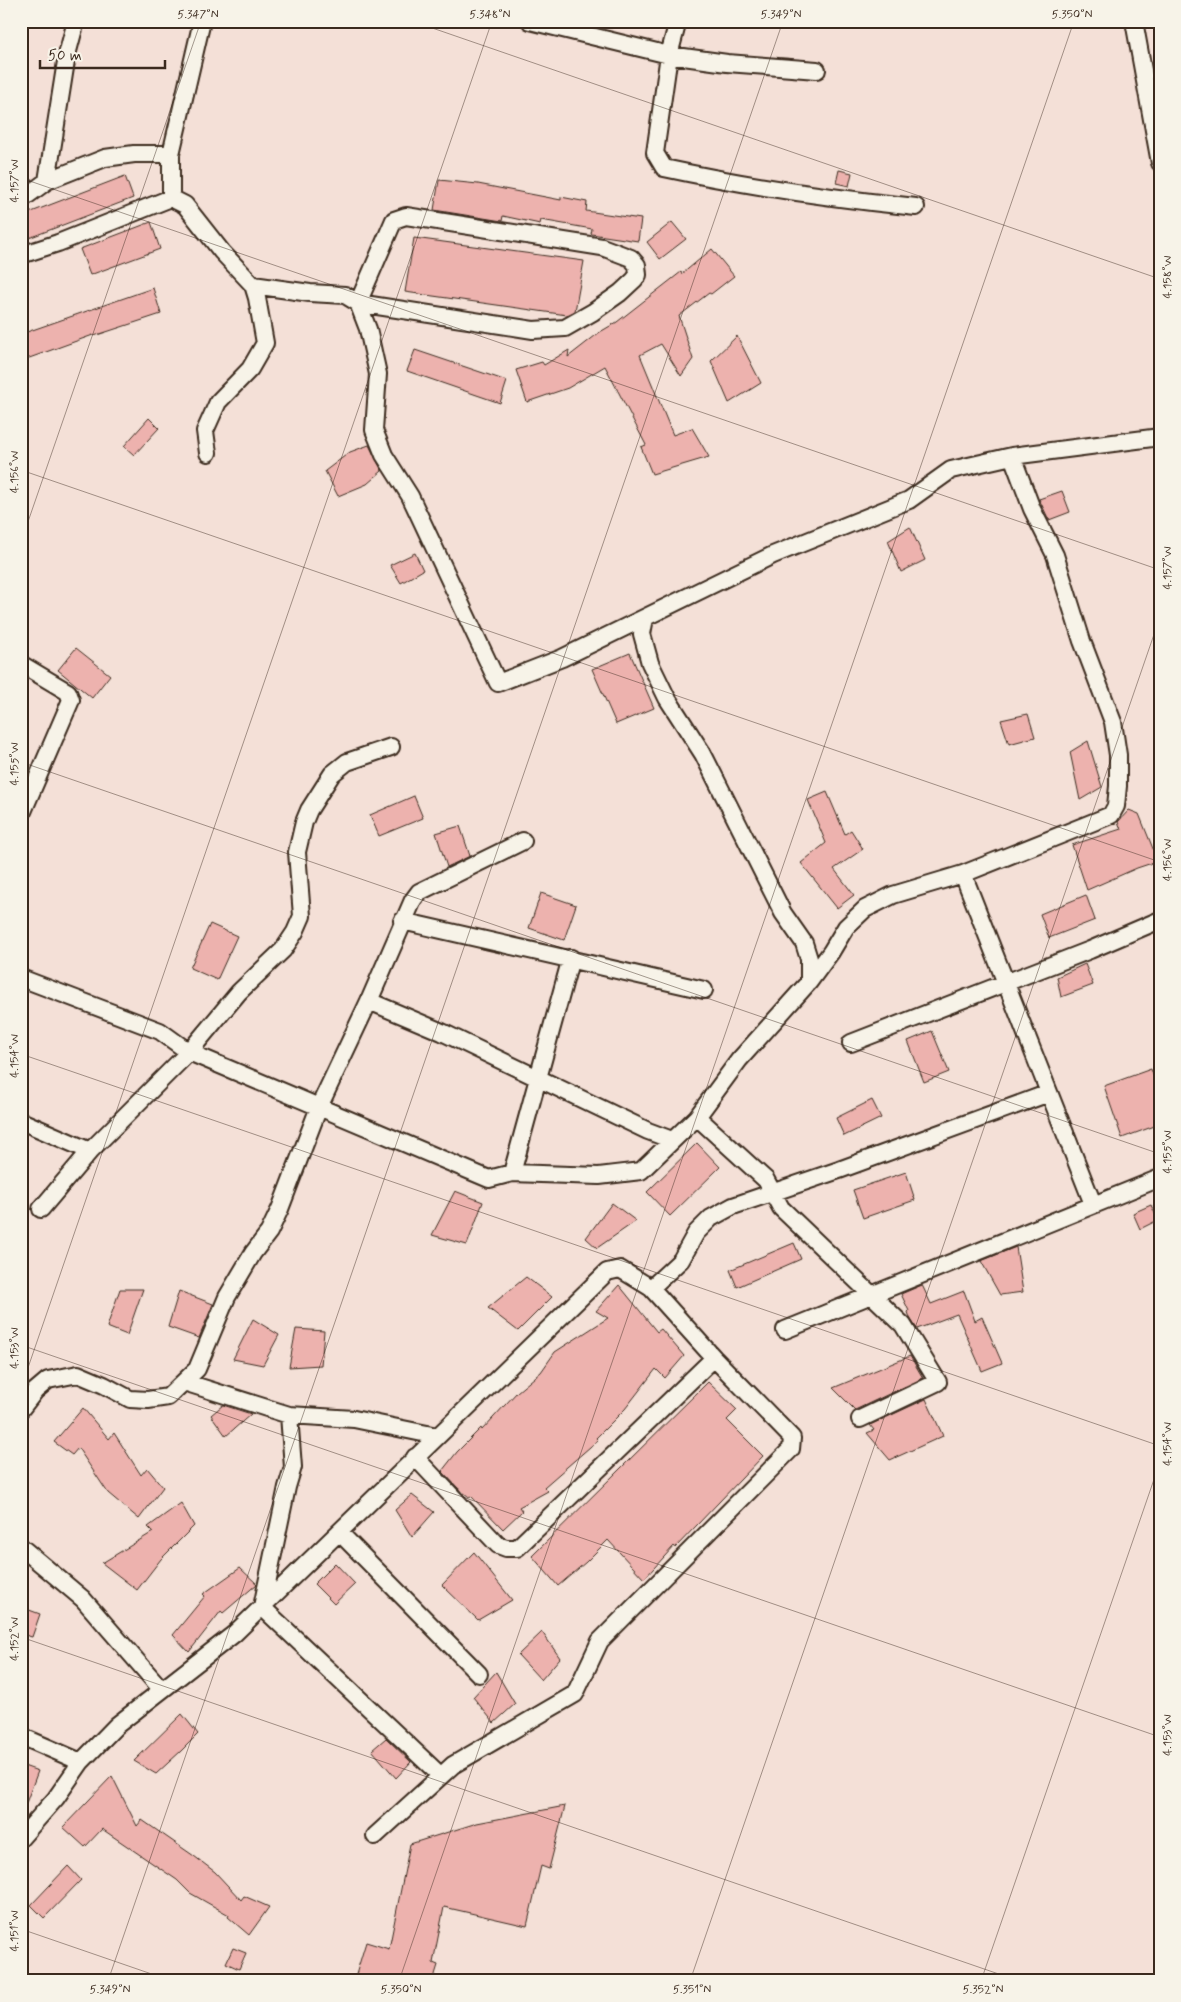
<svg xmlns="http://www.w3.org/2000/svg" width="1181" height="2002" viewBox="0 0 1181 2002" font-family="Mynerve,sans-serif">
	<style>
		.building { fill: #edb2ae; stroke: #3b2a1e }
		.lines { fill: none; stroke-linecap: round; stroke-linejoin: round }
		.street-casing { stroke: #3b2a1e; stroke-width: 20 }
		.street { stroke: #f7f3e8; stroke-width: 16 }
		.ticks { fill: none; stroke: #3b2a1e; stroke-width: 1; stroke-opacity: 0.45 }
		.neatline { fill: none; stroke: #3b2a1e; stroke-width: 2 }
		.ticks-label { font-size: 12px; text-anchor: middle; fill: #3b2a1e }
	</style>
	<rect width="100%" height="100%" fill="#f4e0d7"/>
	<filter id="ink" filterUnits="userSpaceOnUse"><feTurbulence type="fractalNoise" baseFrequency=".02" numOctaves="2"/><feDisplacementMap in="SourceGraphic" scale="10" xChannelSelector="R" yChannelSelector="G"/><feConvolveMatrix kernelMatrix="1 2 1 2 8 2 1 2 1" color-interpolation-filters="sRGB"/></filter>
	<g filter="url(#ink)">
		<path class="building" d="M839,170L852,173L849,186L836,183Z
			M125,176L133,198L21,241V216Z
			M439,180L478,184L561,200V197L587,202L586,211L641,219L638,241L591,234L592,229L541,220L540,224L503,216L502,221L434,210Z
			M151,222L160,249L90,275L80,249Z
			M672,222L686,239L660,259L647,242Z
			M414,238L584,261L575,311L567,315L405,292Z
			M712,249L734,276L711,294L709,293L679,316L693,359L681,376L661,344L640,355L673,435L692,428L709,457L652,474L641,447L646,445L605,366L568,388L527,402L516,370L542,362L544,365L569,350L568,357L600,332L617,322L681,272L682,274Z
			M153,288L161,314L94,336L93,335L21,361V334Z
			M737,336L761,383L729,403L711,361Z
			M415,350L507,381L500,403L407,371Z
			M149,418L159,428L134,455L124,446Z
			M369,445L382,471L367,484L338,496L325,471L350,452Z
			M1062,491L1070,512L1049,520L1039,499Z
			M910,527L925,560L901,572L888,541Z
			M415,553L423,570L401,583L390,565Z
			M76,648L110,675L92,698L58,670Z
			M630,653L654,708L616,724L592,669Z
			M1028,714L1035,737L1009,744L1001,720Z
			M1088,741L1102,787L1080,800L1070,752Z
			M827,792L845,834L851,830L863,849L834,869L854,895L837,908L801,863L826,843L808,800Z
			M414,796L423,818L379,836L370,815Z
			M1129,810L1139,814L1158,861L1137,868L1087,890L1072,845L1121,829L1118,822Z
			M460,826L470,856L447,867L436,833Z
			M541,893L576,905L564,940L529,928Z
			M1086,895L1095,920L1049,938L1040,914Z
			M210,924L237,936L217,980L190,968Z
			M1085,964L1093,985L1061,997L1057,977Z
			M932,1031L949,1072L924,1082L908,1041Z
			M1151,1069L1160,1094V1124L1122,1138L1104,1086Z
			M872,1100L881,1118L844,1136L836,1118Z
			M697,1143L720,1167L670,1216L647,1192Z
			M906,1172L915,1200L863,1218L853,1190Z
			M455,1191L483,1202L467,1245L432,1235Z
			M612,1203L636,1221L597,1248L586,1238Z
			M1151,1205L1158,1220L1140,1229L1133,1213Z
			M794,1243L801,1259L737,1287L730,1270Z
			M1016,1247L1023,1292L1000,1295L981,1261Z
			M526,1277L552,1297L518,1331L488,1308Z
			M619,1285L657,1332L661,1329L684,1356L665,1378L656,1369L625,1409L596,1438L598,1440L544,1487L548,1491L519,1507L522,1511L503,1529L471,1496L469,1497L458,1488L442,1471L457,1452L481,1428L482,1430L517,1392L541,1372L555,1352L608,1318L596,1311Z
			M922,1285L931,1304L964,1291L975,1321L982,1317L1002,1363L982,1371L957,1314L917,1329L910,1318L908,1312L909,1311L901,1294Z
			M120,1289H143L127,1335L107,1327Z
			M179,1291L213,1304L199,1338L168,1327Z
			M253,1319L279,1335L263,1365L233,1359Z
			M296,1329L324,1331L321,1365L289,1367Z
			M910,1356L923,1378L855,1410L833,1388Z
			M708,1382L737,1410L727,1420L763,1456L675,1548L674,1546L644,1579L608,1540L586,1562L558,1586L532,1556Z
			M926,1399L943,1436L890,1460L867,1433L874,1430L870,1425Z
			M223,1405L251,1414L226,1436L211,1415Z
			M83,1408L109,1439L114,1433L141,1475L147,1468L163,1487L139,1519L108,1493L78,1448L72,1455L54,1442Z
			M412,1495L434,1512L412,1537L395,1510Z
			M181,1503L194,1526L161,1559L137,1590L102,1563L153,1532L148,1527Z
			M474,1552L512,1600L478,1620L442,1585Z
			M335,1563L355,1584L334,1604L314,1584Z
			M240,1568L257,1584L223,1613L221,1611L189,1652L173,1635L205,1596L203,1594Z
			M21,1607L40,1614L32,1637L21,1634Z
			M542,1632L560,1658L541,1680L518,1655Z
			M496,1672L515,1704L494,1723L473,1697Z
			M182,1714L198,1734L181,1751L156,1774L134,1761Z
			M386,1738L411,1762L396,1778L372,1750Z
			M21,1765L38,1771L23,1811H21Z
			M112,1776L137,1826L142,1820L194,1856L215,1872L241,1900L244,1896L269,1907L249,1935L228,1917L229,1915L190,1893L177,1880L102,1829L85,1847L63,1827Z
			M565,1806L549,1869L541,1866L527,1926L444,1907L433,1963L438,1965L433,1981H354L366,1942L389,1949L410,1844L477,1823Z
			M68,1866L81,1880L44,1918L31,1905Z
			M233,1948L246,1953L239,1969L226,1963Z"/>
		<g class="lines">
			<defs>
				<path id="street" d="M530,21L669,55L727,63L817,70
					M678,21L669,55L655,153L664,168C747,186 831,198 916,207
					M1134,21L1160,163
					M47,181L67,55L76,21
					M171,198V154L202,21
					M21,200L47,181L105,158L134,154H171
					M406,216L602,247L631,258L637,265L638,275L634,280L620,293L593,312L565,328L533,330L358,303L394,220Z
					M21,255L58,243L171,198L185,205L222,252L253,285L310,293L345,295L358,303L368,329L378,374L374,430L384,455L410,496L498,683L562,658L773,555L909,500L951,470L1012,456L1160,437
					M208,453L205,431L218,402L250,369L265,343L257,298L253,285
					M645,618L642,634L650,663L667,698L703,754L783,913L804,943L809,959V982
					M21,664L68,692L71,700L21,816
					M963,874L1093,1204
					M402,921L704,990
					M21,978L160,1031L189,1052L489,1179L512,1173L599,1176L641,1171L697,1117L739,1060L809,982L831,952L846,927L865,909L893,895L963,874L1111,815L1116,806L1118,786V755L1113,722L1082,641L1055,555L1032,509L1012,456
					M369,1001L442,1032L648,1131L672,1140
					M851,1043L1090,950L1160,920
					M697,1117L766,1180L781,1208L903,1325L938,1382L860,1419
					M21,1121L90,1151
					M512,1173L571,958
					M41,1209L90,1151L189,1052L239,992L283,950L295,932L302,916L297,852L304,822L309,810L332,774L347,762L391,747
					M651,1288L681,1260L696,1233L711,1218L733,1206L839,1170L1049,1093
					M785,1330L1160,1178
					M184,1382L289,1415L354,1419L437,1436
					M21,1409L35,1391L48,1380L78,1374L104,1385L130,1399L148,1400L168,1397L197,1369L227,1297L253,1253L269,1232L280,1209L319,1107L369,1001L413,900L419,892L523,841
					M289,1415L293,1467L287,1487L262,1607L441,1776
					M415,1457L498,1545L506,1548H517L714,1358
					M339,1532L479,1674
					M21,1547L83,1599L162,1690
					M21,1736L81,1762
					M21,1838L56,1798L81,1762L117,1725L234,1634L607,1272L620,1269L651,1288L714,1358L792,1438L791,1449L600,1641L575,1694L453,1765L375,1836"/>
			</defs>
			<use href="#street" class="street-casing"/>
			<use href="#street" class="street"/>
		</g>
	</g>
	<path class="ticks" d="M412,21L1160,279M21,178L1160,570M21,470L1160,862M21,542L201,21M21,762L1160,1154M21,1054L1160,1446M21,1345L1160,1737M21,1388L492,21M21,1637L1019,1981M21,1929L172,1981M108,1981L783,21M399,1981L1074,21M690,1981L1160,617M981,1981L1160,1462"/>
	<rect width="1181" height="2002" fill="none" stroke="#f7f3e8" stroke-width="55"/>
	<path d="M40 60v8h125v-8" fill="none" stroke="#3b2a1e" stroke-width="2.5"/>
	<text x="48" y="60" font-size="15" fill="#3b2a1e" stroke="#f7f3e8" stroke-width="4" paint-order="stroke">50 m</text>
	<rect x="28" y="28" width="1126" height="1946" class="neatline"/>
	<g class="ticks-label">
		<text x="198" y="18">5.347°N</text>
		<text x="490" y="18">5.348°N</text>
		<text x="781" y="18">5.349°N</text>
		<text x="1072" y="18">5.350°N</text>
		<text transform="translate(14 181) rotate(-90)" y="4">4.157°W</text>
		<text transform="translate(1167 277) rotate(-90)" y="4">4.158°W</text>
		<text transform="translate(14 472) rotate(-90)" y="4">4.156°W</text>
		<text transform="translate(1167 568) rotate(-90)" y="4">4.157°W</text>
		<text transform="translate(14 764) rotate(-90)" y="4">4.155°W</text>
		<text transform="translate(1167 860) rotate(-90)" y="4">4.156°W</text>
		<text transform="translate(14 1056) rotate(-90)" y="4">4.154°W</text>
		<text transform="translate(1167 1152) rotate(-90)" y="4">4.155°W</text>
		<text transform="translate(14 1348) rotate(-90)" y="4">4.153°W</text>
		<text transform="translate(1167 1444) rotate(-90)" y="4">4.154°W</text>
		<text transform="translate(14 1639) rotate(-90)" y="4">4.152°W</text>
		<text transform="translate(1167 1735) rotate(-90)" y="4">4.153°W</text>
		<text transform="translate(14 1931) rotate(-90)" y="4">4.151°W</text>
		<text x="110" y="1993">5.349°N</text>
		<text x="401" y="1993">5.350°N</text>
		<text x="692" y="1993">5.351°N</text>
		<text x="983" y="1993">5.352°N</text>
	</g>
</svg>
